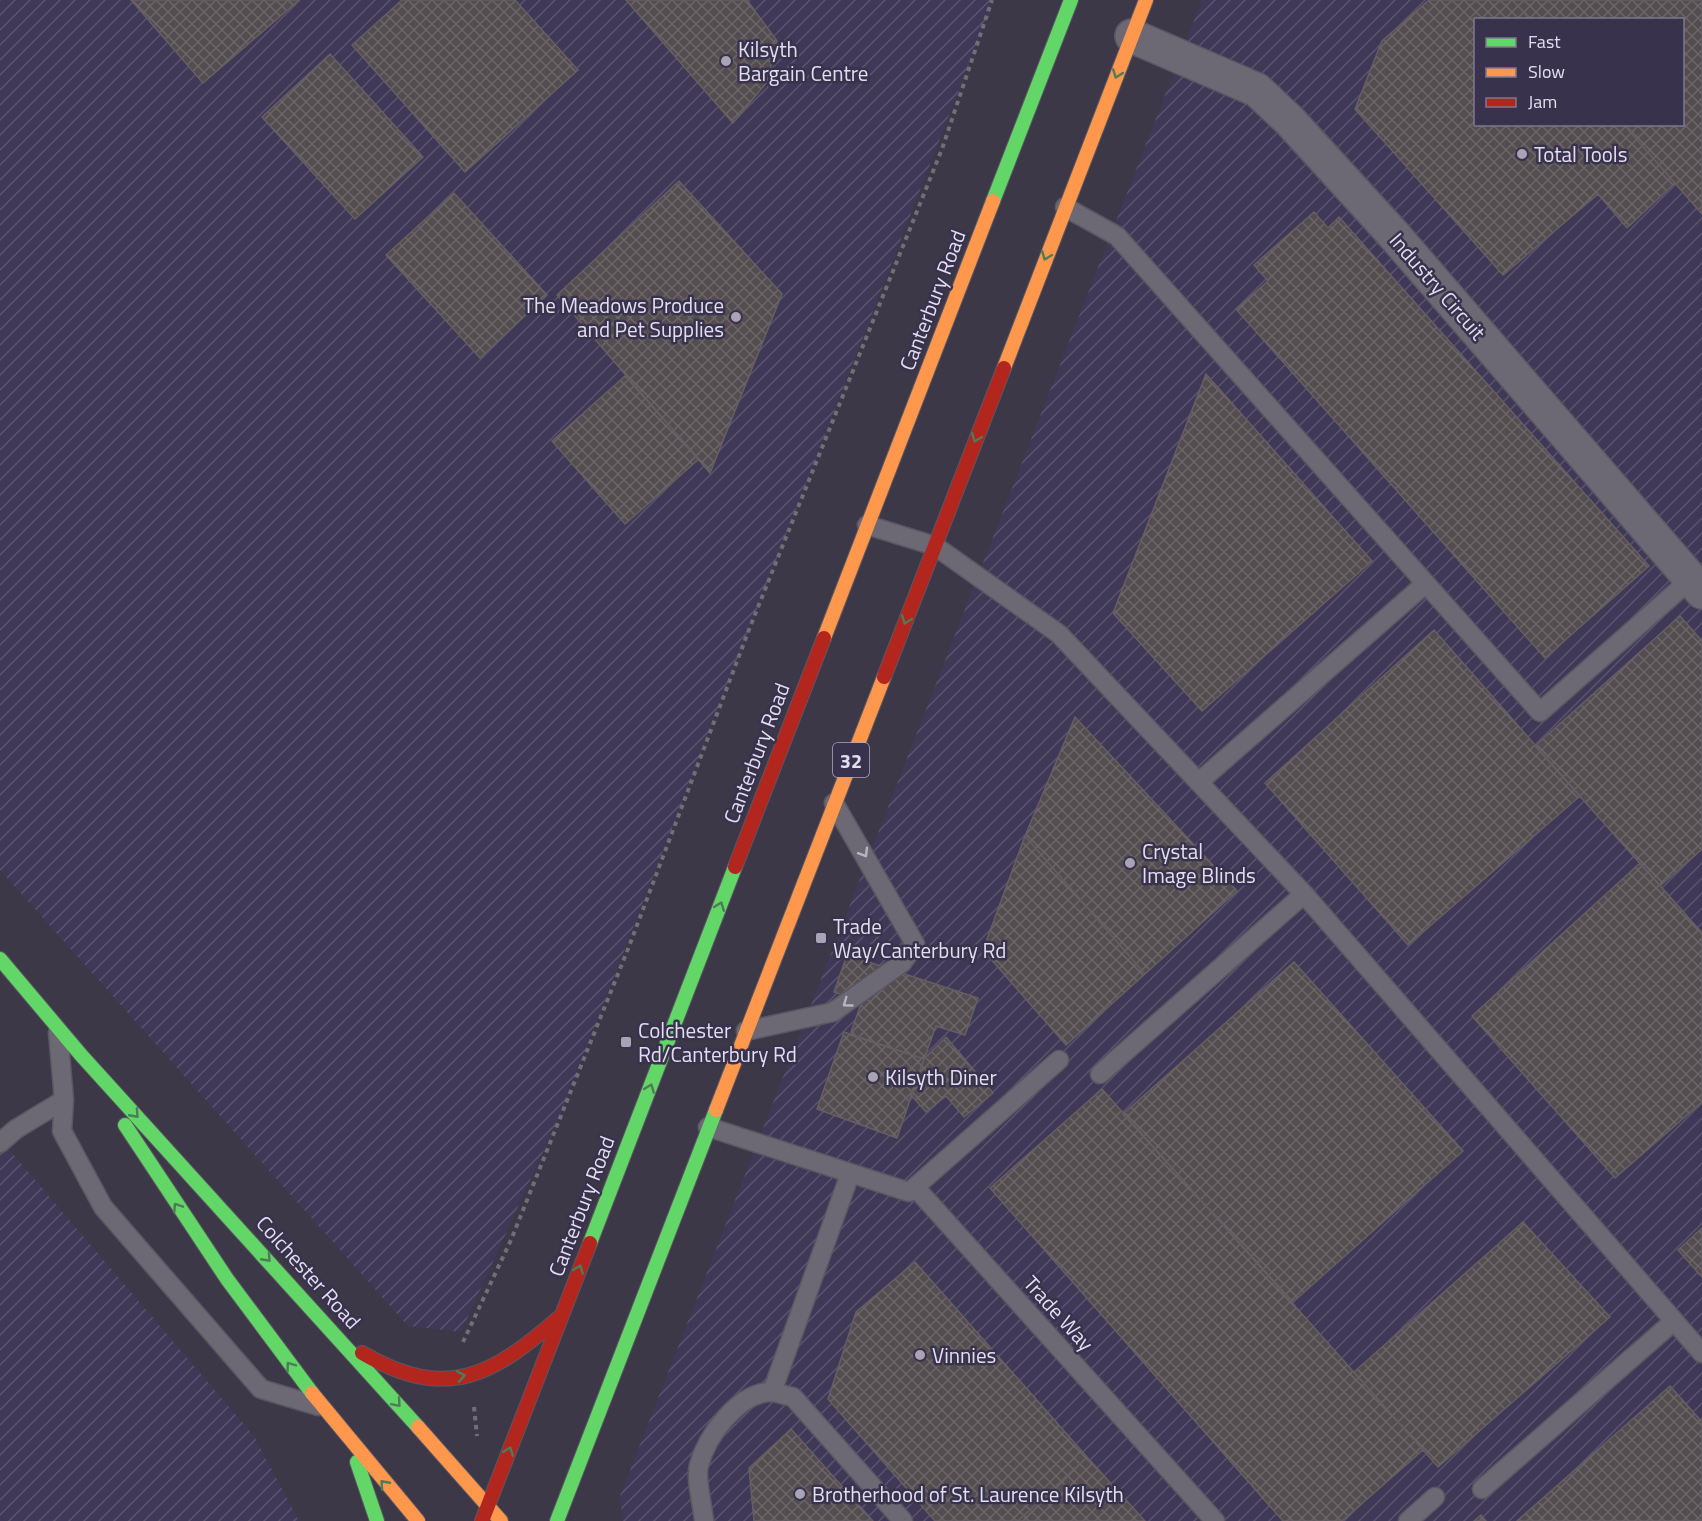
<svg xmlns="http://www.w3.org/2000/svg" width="1702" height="1521" viewBox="0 0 1702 1521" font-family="'Titillium Web',sans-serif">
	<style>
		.industrial { fill: url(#industrial-furrows); fill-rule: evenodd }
		.building { fill: url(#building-cross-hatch); stroke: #655f64; stroke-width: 1.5 }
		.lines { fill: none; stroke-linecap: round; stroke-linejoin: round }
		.lane-casing { stroke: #5a5663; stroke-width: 21 }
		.street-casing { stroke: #5a5663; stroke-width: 36 }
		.fast-casing { stroke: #5a5663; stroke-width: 16 }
		.slow-casing { stroke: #5a5663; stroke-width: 16 }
		.jam-casing { stroke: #5a5663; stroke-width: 16 }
		.path { stroke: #706e77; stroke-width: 4; stroke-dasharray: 4.5 4.5; stroke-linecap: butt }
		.lane { stroke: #6c6974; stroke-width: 18 }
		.street { stroke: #6c6974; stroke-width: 33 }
		.fast { stroke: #63d668; stroke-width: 14 }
		.slow { stroke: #ff974d; stroke-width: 14 }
		.jam { stroke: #b3261e; stroke-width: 14 }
		.oneway { stroke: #4c7c59 }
		.oneway2 { stroke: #b9b5c4 }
		.poi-dot { fill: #a8a4b4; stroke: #39324d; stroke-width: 2 }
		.labels { text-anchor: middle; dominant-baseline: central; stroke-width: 5; stroke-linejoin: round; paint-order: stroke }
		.shield { fill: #39324d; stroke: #afaabe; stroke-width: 1.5 }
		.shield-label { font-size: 20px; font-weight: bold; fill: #e2deef }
		.poi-label { font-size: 21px; fill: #e2deef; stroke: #39324d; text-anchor: start }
		.street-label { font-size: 21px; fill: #e2deef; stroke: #39324d }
	</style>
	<defs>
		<pattern id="industrial-furrows" width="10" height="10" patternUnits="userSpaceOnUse" patternTransform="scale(1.5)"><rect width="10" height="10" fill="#403857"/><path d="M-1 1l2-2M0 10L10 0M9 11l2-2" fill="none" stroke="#5b546f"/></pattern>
		<pattern id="building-cross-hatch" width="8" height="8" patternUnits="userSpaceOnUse" patternTransform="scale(1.5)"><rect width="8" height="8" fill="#534d4f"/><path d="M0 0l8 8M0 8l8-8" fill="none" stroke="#6b6669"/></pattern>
	</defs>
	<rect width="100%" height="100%" fill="#3c3847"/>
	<path class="industrial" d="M0,0H994L563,1108L461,1332L408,1326L0,870Z
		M1202,0H1702V1521H623L620,1496ZM1476,20H1682V124H1476Z
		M0,1139L254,1436L299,1521H0Z"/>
	<path class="building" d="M131,0H299L203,83Z
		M402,0H515L578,70L465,172L352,45Z
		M626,0H747L777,41L767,82L733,123Z
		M1429,0H1513L1530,20H1476V124H1623L1675,183L1627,228L1598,194L1503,275L1355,109L1382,41Z
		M1513,0H1702V214L1623,124H1682V20H1530Z
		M330,54L423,157L355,219L262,117Z
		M679,181L782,294L710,473L557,295Z
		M454,193L547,295L480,358L386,255Z
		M1314,212L1328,228L1339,217L1649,566L1545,658L1236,309L1268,281L1254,265Z
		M1206,374L1372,561L1202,711L1113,613Z
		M625,376L699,459L625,524L552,441Z
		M1680,616L1702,641V849L1660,886L1535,746Z
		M1434,630L1580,796L1408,945L1265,783Z
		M1075,717L1237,891L1145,974L1025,836Z
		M1025,836L1145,974L1066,1045L983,950Z
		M1640,863L1702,933V1102L1615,1178L1472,1016Z
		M847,955L978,998L965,1035L936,1026L924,1059L850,1035L862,1001L834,992Z
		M1294,962L1463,1151L1293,1302L1123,1114Z
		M844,1032L924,1059L897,1138L817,1109Z
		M946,1037L993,1093L964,1117L946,1096L926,1112L911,1095L924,1059Z
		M1102,1089L1423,1450L1342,1521H1283L990,1188Z
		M1523,1222L1610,1317L1438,1467L1354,1372Z
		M1702,1228V1277L1678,1250Z
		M915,1262L1087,1457L1018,1521H935L828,1399L856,1312Z
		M1670,1386L1702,1422V1521H1517Z
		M791,1429L873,1521H754L749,1468Z
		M1087,1457L1145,1521H1018Z
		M1481,1515L1486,1521H1474Z"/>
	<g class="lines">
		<defs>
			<path id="lane" d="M1065,207L1117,236L1540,712L1691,579
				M867,525L935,546L1059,634L1304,894L1702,1353
				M1200,781L1425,584
				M746,1031L833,1012L902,963L915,944L834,803
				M58,1032L64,1100L62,1131L103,1207L261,1389L318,1406
				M1100,1074L1304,894
				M708,1127L909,1192L915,1187L1215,1521
				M0,1143L16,1129L64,1100
				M915,1187L1059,1060
				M772,1392L850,1174
				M1482,1489L1674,1321
				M704,1521C703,1507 695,1478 699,1465C707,1436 737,1394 770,1392C777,1392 786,1396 793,1397L903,1521
				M1408,1521L1435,1497"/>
			<path id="street" d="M1132,36L1257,90L1290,121L1394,235L1702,592"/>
			<path id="fast" d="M993,201L1071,0
				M0,959L81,1055L418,1427
				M125,1125L227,1279L312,1393
				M590,1243L735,867
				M357,1462L377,1521
				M557,1521L716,1110"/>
			<path id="slow" d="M1004,368L1146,0
				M824,638L993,201
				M716,1110L884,677
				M312,1393L418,1521
				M418,1427L501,1521"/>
			<path id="jam" d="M884,677L1004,368
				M735,867L824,638
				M362,1353C448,1403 493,1375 562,1315
				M482,1521L590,1243"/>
		</defs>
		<use href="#lane" class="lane-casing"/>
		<use href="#street" class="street-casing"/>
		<use href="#fast" class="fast-casing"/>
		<use href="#slow" class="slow-casing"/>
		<use href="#jam" class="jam-casing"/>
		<path class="path" d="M463,1342L511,1240L628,949L750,627L942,149L992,0
			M474,1407L477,1436"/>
		<use href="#lane" class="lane"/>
		<use href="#street" class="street"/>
		<use href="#fast" class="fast"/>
		<use href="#slow" class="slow"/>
		<use href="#jam" class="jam"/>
	</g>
	<defs><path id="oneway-chevron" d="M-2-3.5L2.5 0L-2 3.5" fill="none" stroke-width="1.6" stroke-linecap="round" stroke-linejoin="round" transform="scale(1.5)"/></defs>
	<g class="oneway">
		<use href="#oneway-chevron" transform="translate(1117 74) rotate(111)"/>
		<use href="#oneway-chevron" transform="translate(1046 256) rotate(111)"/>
		<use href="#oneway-chevron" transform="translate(976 438) rotate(111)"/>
		<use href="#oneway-chevron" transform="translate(906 620) rotate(111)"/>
		<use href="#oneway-chevron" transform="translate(720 906) rotate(-69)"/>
		<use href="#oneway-chevron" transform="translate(650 1088) rotate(-69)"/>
		<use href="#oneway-chevron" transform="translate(135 1114) rotate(48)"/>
		<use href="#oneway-chevron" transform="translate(177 1207) rotate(-123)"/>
		<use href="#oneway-chevron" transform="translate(267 1258) rotate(48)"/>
		<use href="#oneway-chevron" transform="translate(579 1269) rotate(-69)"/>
		<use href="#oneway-chevron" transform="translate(290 1366) rotate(-126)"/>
		<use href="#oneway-chevron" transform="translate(461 1376) rotate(-10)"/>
		<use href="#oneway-chevron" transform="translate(397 1403) rotate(49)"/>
		<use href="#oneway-chevron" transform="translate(509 1451) rotate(-69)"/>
		<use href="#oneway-chevron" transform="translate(384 1484) rotate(-132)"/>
	</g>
	<g class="oneway2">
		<use href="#oneway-chevron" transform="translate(864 853) rotate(59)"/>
		<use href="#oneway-chevron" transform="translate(847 1003) rotate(144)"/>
	</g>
	<g class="poi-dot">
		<circle cx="726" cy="61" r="6"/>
		<circle cx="1522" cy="154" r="6"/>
		<circle cx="736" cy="317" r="6"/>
		<circle cx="1130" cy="863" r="6"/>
		<rect x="815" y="932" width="12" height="12" rx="3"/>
		<rect x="620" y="1036" width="12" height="12" rx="3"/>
		<circle cx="873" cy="1077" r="6"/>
		<circle cx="920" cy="1355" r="6"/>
		<circle cx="800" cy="1494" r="6"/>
	</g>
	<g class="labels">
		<rect class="shield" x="833" y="743" width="36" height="34" rx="4.5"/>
		<g class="shield-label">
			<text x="851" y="760">32</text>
		</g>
		<g class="poi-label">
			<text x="738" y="49">Kilsyth<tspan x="738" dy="24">Bargain Centre</tspan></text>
			<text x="1534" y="154">Total Tools</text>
			<text x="724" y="305" text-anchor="end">The Meadows Produce<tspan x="724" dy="24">and Pet Supplies</tspan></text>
			<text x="1142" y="851">Crystal<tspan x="1142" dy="24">Image Blinds</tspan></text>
			<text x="833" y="926">Trade<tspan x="833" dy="24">Way/Canterbury Rd</tspan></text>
			<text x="638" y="1030">Colchester<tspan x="638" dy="24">Rd/Canterbury Rd</tspan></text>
			<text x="885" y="1077">Kilsyth Diner</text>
			<text x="932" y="1355">Vinnies</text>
			<text x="812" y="1494">Brotherhood of St. Laurence Kilsyth</text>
		</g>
		<g class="street-label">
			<text transform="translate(1438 286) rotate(49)">Industry Circuit</text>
			<text transform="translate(932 300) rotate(-69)">Canterbury Road</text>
			<text transform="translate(756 753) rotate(-69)">Canterbury Road</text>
			<text transform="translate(581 1206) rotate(-69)">Canterbury Road</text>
			<text transform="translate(309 1272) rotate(48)">Colchester Road</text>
			<text transform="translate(1059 1313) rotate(48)">Trade Way</text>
		</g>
	</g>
	<rect x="1474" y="18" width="210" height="108" fill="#39324d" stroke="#7d778e" stroke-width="1.5"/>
	<rect x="1486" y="38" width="30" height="9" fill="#63d668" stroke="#7d778e" stroke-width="1.5"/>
	<text x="1528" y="48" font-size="18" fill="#e2deef">Fast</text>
	<rect x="1486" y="68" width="30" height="9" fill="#ff974d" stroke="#7d778e" stroke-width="1.5"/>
	<text x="1528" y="78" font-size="18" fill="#e2deef">Slow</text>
	<rect x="1486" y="98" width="30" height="9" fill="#b3261e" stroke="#7d778e" stroke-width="1.5"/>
	<text x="1528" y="108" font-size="18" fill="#e2deef">Jam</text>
</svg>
